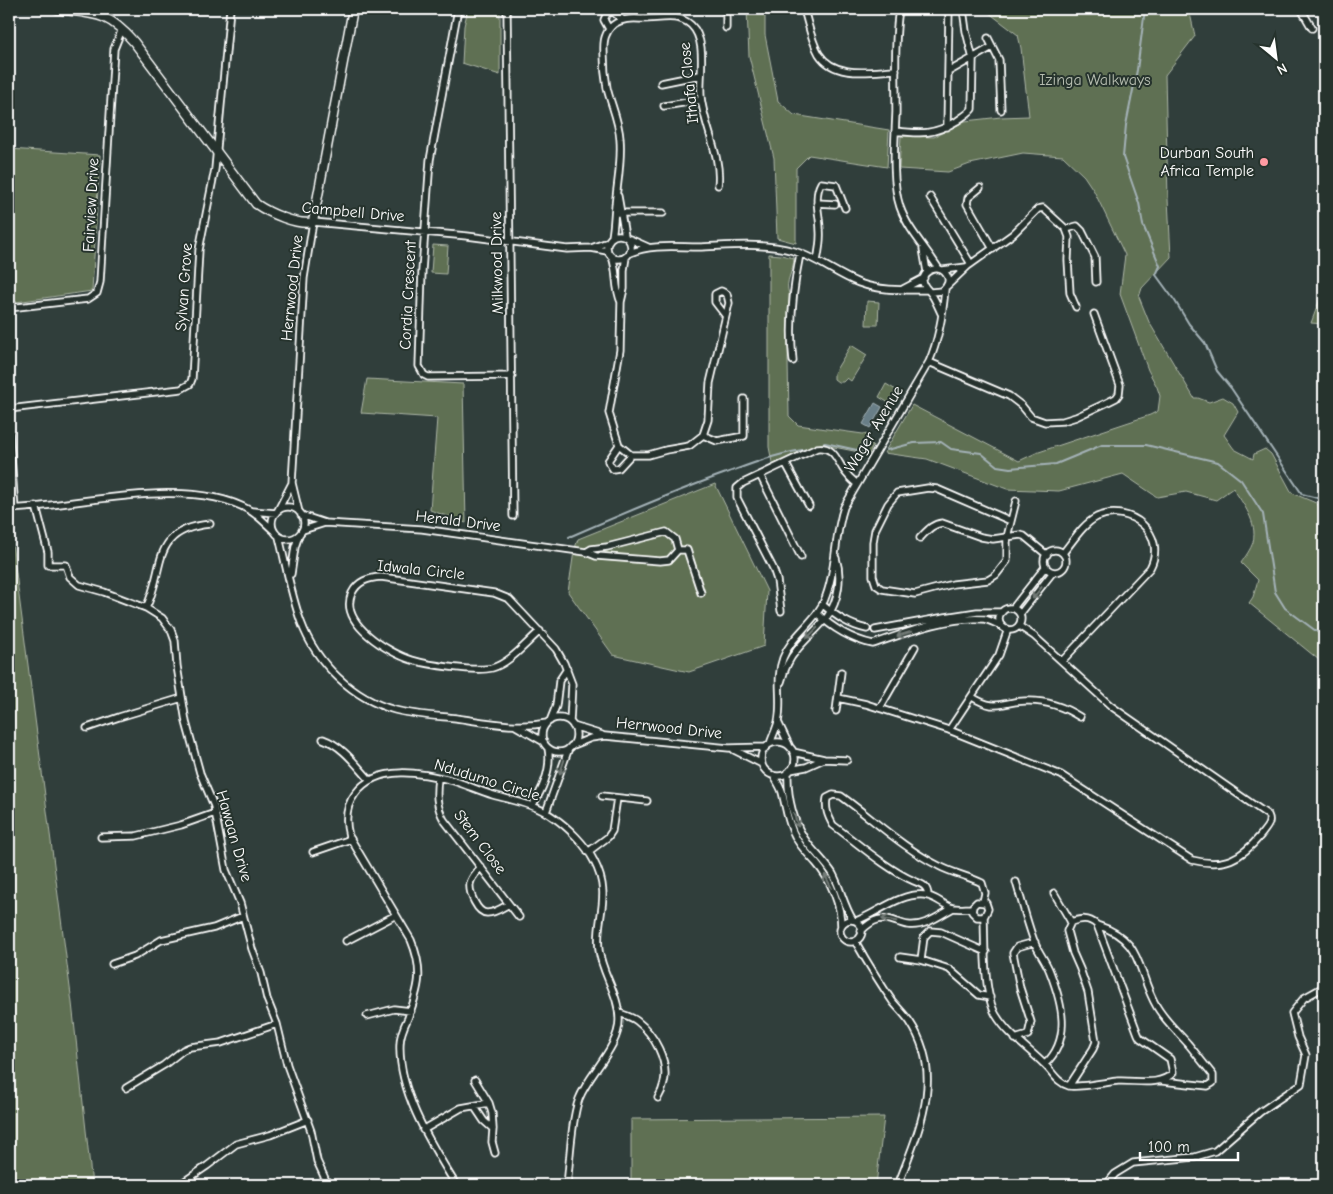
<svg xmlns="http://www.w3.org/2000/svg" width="1333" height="1194" viewBox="0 0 1333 1194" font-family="'Comic Neue',sans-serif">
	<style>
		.green { fill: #5e6f52; stroke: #aeb7a8 }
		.water { fill: #687e87; stroke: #a4b2b7 }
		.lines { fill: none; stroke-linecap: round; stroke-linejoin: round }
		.stream { stroke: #a4b2b7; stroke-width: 2 }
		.street-casing { stroke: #fff; stroke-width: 9 }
		.secondary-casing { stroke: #fff; stroke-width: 11 }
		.street { stroke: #26332d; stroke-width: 5.5 }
		.secondary { stroke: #26332d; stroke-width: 8 }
		.oneway { stroke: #727a76 }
		.poi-dot { fill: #ff9aa2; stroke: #26332d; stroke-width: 2 }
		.labels { text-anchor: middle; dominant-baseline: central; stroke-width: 4; stroke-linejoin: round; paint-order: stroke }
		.park-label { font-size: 16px; fill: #b7beb1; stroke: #26332d }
		.street-label { font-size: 16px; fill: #fff; stroke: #26332d }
		.poi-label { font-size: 16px; fill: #fff; stroke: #26332d; text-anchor: end }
	</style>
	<rect width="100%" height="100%" fill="#303e3b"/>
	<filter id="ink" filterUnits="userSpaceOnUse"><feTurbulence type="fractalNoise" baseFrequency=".02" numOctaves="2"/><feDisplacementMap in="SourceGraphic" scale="10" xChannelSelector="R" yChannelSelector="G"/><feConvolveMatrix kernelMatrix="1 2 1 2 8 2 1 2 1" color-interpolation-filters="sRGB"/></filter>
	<g filter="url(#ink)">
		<path class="green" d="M468,9H500V75L462,63L464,26Z
			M747,9H765V35L778,101L794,115L889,130L887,167L809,155L796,168V243L777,238L774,158L749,56Z
			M984,9H1189L1195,36L1165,75L1168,199L1171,257L1142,288L1139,297L1149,322L1194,398H1198L1209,402L1223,397L1233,403L1238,412L1224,435L1234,449L1253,459L1254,454L1265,449L1271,454L1292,493L1316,503L1324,511V664L1249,603L1253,597L1258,580L1241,563C1245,557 1251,549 1253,542C1258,522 1243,504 1233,488L1216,500L1186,492L1157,497L1123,474L1059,491L1007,489L927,459L884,453L912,405L1019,461L1036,453L1150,415L1158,411L1160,396L1157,387L1148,370L1120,294L1125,255L1094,191L1084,176L1063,156L1023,153L970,164L948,172L899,169L901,136L934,137L965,121L1001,117L1029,116L1021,48L1018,35Z
			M9,149L100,155L92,291L9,303Z
			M433,245L448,246L446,274L431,273Z
			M769,254L781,255L794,258C794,271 784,281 789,294L788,363L789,416L798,425L870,435L866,442L873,446L869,454L829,446L820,447L773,467L769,447Z
			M1324,289V324L1311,323L1323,291Z
			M867,301L879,302L878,325H866Z
			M851,345L867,355L851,381L847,378L843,382H838L834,379V373Z
			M367,379L463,384L466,523L430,510L437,418L361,413Z
			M886,384L896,390L889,403L879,397Z
			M715,484L767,591L764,646L689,672L613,655L568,592L574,551L578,539Z
			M9,519L72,1003L92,1185H9Z
			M884,1117L876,1185H631V1119Z"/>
		<path class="water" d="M875,403L882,407L870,428L863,424Z"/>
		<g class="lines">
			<path class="stream" d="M1145,9L1137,70L1126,125L1123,157L1139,203L1143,225L1160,266L1156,275L1175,301L1189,324L1205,343L1217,371L1231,388L1302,494L1321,499L1324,502
				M817,446L825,443L866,452
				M887,450L914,443L941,442L951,449L981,453L997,466L1010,468L1056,464L1102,445H1146L1218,462L1241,480L1263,514L1275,592L1285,608L1324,637
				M569,537C622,514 675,491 729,472C756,462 782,452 810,449"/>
			<defs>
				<path id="street" d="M458,9L430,160L422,271L419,366L424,375L428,377L512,376
					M507,9L513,516
					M899,9C894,43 896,78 896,112C895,141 891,180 900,207C908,230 926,248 939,269
					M1301,9L1312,28
					M805,13C809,27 812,42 819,54C835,79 871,71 896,70
					M726,28V9
					M609,29L604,20L607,13L613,12L622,19
					M988,38L999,60L1001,110
					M948,72L992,47
					M661,83L700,75
					M664,106L701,100
					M947,127L949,10
					M895,131C921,134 934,135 957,121C962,117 968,114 972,109L973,59L966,31L963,9
					M980,188L968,198L967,204L993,249
					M618,196L625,236
					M930,197L971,264
					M817,203L835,204
					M615,213H663
					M1066,229L1077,226L1082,231L1095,257L1096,282
					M607 247a12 12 0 1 1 24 0a12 12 0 1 1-24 0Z
					M612,237C614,226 614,217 615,207C617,184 622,162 620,139C619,121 611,105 607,88C605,77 604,65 604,54C604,48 603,41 606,35C612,20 626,18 640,19C657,20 677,12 691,25C708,41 699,75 701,97C704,126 722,158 718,185
					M630,239L648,247
					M591,248L608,242
					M923,249L927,272
					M630,253C651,244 676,247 698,247C730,246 763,242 794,251C817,258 836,274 859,283C881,291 904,290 927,290
					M612,257C618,272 614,287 621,302
					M626,257L624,270V289L621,302L620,350L609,413L619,445L631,455H648L666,450L689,446L703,435L708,420L710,383L729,303L727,294L721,291L715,294V302L725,315
					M817,261C819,251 821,241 820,230C820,215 813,197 821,183L836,185L845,208
					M943,270L966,267
					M947,286L968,266L1013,234L1038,209L1043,208L1066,229L1069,237L1068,260L1070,293L1076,307
					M903,289L924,278
					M931,292L942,291C947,287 951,280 946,274C939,264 922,270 923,282C924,288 929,290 932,295C936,301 938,307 941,313
					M9,308L88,299L97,293L100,282L114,49L122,29
					M793,361C789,326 793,288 800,254
					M929,362L1009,396L1022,406L1031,417L1045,422L1063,421L1076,417L1104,404L1116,398L1119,394L1120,385L1094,314
					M9,409L181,389L190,384L192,379L199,250L215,169L230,9
					M9,430L15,509
					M703,435L717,441L744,436V399
					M619,445L608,461L613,469L619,468L631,455
					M786,464L809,506
					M760,475L801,557
					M36,506L48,552V565H66L70,577L79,585L104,592L146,608L162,618L171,630L175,641L177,666L186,722L200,773L214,806L226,870L240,903L252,949L261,973L267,999L277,1024L287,1065L311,1131L317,1161L328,1185
					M272 523a16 16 0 1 1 32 0a16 16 0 1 1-32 0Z
					M9,509C77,506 189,475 249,510C258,515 265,523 273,530
					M278,510L292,483
					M252,511L276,513
					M299,512L292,483L304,278L313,222L467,236L567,249L591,248L607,251
					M301,515L325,523L422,529L586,552L596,556L660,561L669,560L678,550L675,539L666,532L607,547L591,549L586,552
					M1011,521L937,489L928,488L897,493L888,504L875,530L873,542V576L876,585L882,589L915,594L953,584L988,580L996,575L1007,561V537L1016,501
					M303,530L325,523
					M279,537C286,565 291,595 301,622C316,663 353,699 395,710C415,715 436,716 456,718C485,722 517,729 547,723
					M920,538C927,531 932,524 942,523L981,537L993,539L1020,535L1024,536L1047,555
					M678,550H687L701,593
					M1044 561a11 11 0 1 1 22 0a11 11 0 1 1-22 0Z
					M291,574L295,547L299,535
					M823,605C837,617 849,625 867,629
					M146,608C166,568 149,530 210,524
					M1013,608L1046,566
					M999 619a11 11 0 1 1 22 0a11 11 0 1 1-22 0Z
					M781,611L777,580L773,568L737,498V488L743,483L817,448C833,446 836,458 843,469C847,475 852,480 857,484
					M818,614C832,628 853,640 873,644C905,633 949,616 984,619C990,620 996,624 1002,626
					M1020,614L1053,572
					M875,630L945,617L977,612H1002
					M540,631C526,643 510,663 492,668C476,672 428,665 412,660C389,653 338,623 352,593C358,581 368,578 381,577L494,593L509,599L556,649L564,663L572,684L570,722
					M1062,661L1150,568C1168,534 1130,503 1097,517C1083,524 1073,541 1063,553
					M781,682C784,671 788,660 796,651C805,639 818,629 827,617C839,600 842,577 836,558
					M972,697C997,712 999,702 1025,701C1046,700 1063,706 1080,717
					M838,698L866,704L949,730L1061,775L1192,860C1224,868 1241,859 1261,835C1266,828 1272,823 1268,815L1111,706L1034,636L1019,626
					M880,708L915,647
					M836,711L841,672
					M542 735a17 17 0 1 1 34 0a17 17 0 1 1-34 0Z
					M550,721L556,706L559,681L567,669
					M778,722L789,745
					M516,726L544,742
					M573,726L602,735
					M87,728L119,717L182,698
					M949,730L999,655L1008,629
					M323,739C343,746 356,765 370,780
					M761 759a17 17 0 1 1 34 0a17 17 0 1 1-34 0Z
					M770,744C772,737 776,730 778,722C783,701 775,679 783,658C792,634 818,621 826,596C837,567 834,536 844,507L929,362C939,339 943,314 945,289
					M571,746L591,738L605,736L729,748L766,747
					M734,750L762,764
					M793,752L824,759L847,760
					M790,770L806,767L824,759
					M788,772C787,796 793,825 809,845C817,855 826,863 833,874C841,889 844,906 853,920
					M773,775C776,780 780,786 782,792C786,807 787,822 795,836C800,847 809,855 816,863C831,880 841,905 841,927
					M438,778C436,794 436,806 444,820L519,917
					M602,796L647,801
					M532,806C543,789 552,768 548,748
					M546,812L569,748
					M101,837L136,836L181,825L215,813
					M313,852L351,839
					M588,852L608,837L612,831L617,798
					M481,867C477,872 471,877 470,884C469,893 477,913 487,913C495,913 502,908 509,904
					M1016,882C1022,902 1027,922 1034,941C1038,952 1046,961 1050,972C1062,1003 1072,1039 1045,1064
					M1054,893L1071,922
					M928,896C928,886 922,884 914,881C888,870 856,842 833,825C828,816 825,809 827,798L833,795L841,796C873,819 903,848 939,866C952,873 968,876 982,883L985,893L983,902
					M984,917H977L972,912L973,906L977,902L986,903L988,909L984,917C985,942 983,993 996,1015C1008,1035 1028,1048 1044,1064C1052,1071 1057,1083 1069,1086C1077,1088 1108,1082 1118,1081C1136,1080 1159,1087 1173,1073L1170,1059L1140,1038L1138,1034L1097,925C1088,917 1081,919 1071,922L1067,931L1073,953L1080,969L1088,992L1096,1042L1093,1049L1069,1086
					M840 931a11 11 0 1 1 22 0a11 11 0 1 1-22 0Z
					M856,921C878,913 899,893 924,895C935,896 943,905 953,908C959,909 966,908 972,908
					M1097,925C1145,940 1136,972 1157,1007C1166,1022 1178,1032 1189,1045C1197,1055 1205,1065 1213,1075V1083L1208,1086L1162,1081
					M861,931C873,919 882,916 897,922C901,923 905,925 908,925C925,927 939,916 953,908
					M346,941L396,915
					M855,941C867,962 879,982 893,1002C899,1009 905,1015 910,1022C946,1076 918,1132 898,1185
					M986,952L941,932L930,931L924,937L921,960L949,969L979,995L990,997
					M900,957L921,960
					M112,964L135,956L161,940L214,928L243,916
					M619,1013C625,1015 632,1017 637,1021C654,1034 669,1061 664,1083C663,1088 661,1093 658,1098
					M367,1016L394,1009L411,1011
					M1015,1039L1028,1035L1031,1022L1020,988L1013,953L1017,947L1035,942
					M475,1080L489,1103L492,1113L493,1129L492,1142L495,1153
					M126,1088L164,1065L183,1050L190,1047L221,1043L277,1024
					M474,1106L484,1121L493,1129
					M423,1130L461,1108L489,1103
					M179,1185L207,1166L236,1144L270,1135L308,1120
					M456,1185C432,1145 398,1093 400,1044C400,1035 404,1026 408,1018C419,988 424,971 411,940L349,836C345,821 345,807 355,794C377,763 423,773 454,781C467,785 480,791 493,795C514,801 535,804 553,817C568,827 586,845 594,861C613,897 595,917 599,950C602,974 619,994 619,1019C620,1047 589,1073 579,1099C571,1121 570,1161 567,1185
					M1106,1185L1115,1174L1133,1163L1195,1157L1215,1151L1260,1112L1301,1084L1306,1055L1298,1037L1292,1013L1304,998L1322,988L1324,989"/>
				<path id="secondary" d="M57,9C95,14 107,11 134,42L256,204C269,213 298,226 313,222L353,9"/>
			</defs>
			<use href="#street" class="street-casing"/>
			<use href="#secondary" class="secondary-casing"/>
			<use href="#street" class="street"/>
			<use href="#secondary" class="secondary"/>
		</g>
		<defs><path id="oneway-shaft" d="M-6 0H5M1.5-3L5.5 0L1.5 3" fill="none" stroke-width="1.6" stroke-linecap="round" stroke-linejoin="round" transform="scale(1.25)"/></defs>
		<g class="oneway">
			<use href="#oneway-shaft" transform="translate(1037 593) rotate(128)"/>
			<use href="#oneway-shaft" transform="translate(812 633) rotate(135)"/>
			<use href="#oneway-shaft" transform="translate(904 634) rotate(163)"/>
			<use href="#oneway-shaft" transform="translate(562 767) rotate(108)"/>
			<use href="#oneway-shaft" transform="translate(796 820) rotate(71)"/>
			<use href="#oneway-shaft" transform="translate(828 881) rotate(-117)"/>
			<use href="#oneway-shaft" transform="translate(889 920) rotate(-170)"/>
		</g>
	</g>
	<circle class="poi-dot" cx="1264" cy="162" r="5"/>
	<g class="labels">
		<g class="park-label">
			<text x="1095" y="80">Izinga Walkways</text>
		</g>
		<g class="street-label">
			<text transform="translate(689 83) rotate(-96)">Ithafa Close</text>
			<text transform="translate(91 205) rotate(-87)">Fairview Drive</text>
			<text transform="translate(353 212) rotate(5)">Campbell Drive</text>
			<text transform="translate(497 263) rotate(-91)">Milkwood Drive</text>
			<text transform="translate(184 287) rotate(-86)">Sylvan Grove</text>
			<text transform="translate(292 288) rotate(-84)">Herrwood Drive</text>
			<text transform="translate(408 295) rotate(-87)">Cordia Crescent</text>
			<text transform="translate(874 429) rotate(-59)">Wager Avenue</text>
			<text transform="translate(458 521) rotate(7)">Herald Drive</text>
			<text transform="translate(421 570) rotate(6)">Idwala Circle</text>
			<text transform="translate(669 728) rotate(6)">Herrwood Drive</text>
			<text transform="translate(487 780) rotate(17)">Ndudumo Circle</text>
			<text transform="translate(234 836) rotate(74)">Hawaan Drive</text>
			<text transform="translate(480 842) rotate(53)">Stem Close</text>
		</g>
		<g class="poi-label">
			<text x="1254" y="153">Durban South<tspan x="1254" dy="18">Africa Temple</tspan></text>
		</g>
	</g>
	<rect width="1333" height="1194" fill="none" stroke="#26332d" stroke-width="30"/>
	<rect x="15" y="15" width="1303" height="1164" fill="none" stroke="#fff" stroke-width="2" filter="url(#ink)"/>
	<g transform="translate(1276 58) rotate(151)" stroke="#26332d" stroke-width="4" paint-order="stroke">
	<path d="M0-4L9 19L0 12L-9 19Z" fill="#ffffff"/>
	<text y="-8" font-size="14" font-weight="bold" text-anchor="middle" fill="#ffffff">N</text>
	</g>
	<path d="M1140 1152v8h98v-8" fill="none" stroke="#ffffff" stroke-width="2.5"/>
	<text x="1148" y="1152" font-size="15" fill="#ffffff" stroke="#26332d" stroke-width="4" paint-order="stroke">100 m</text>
</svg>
